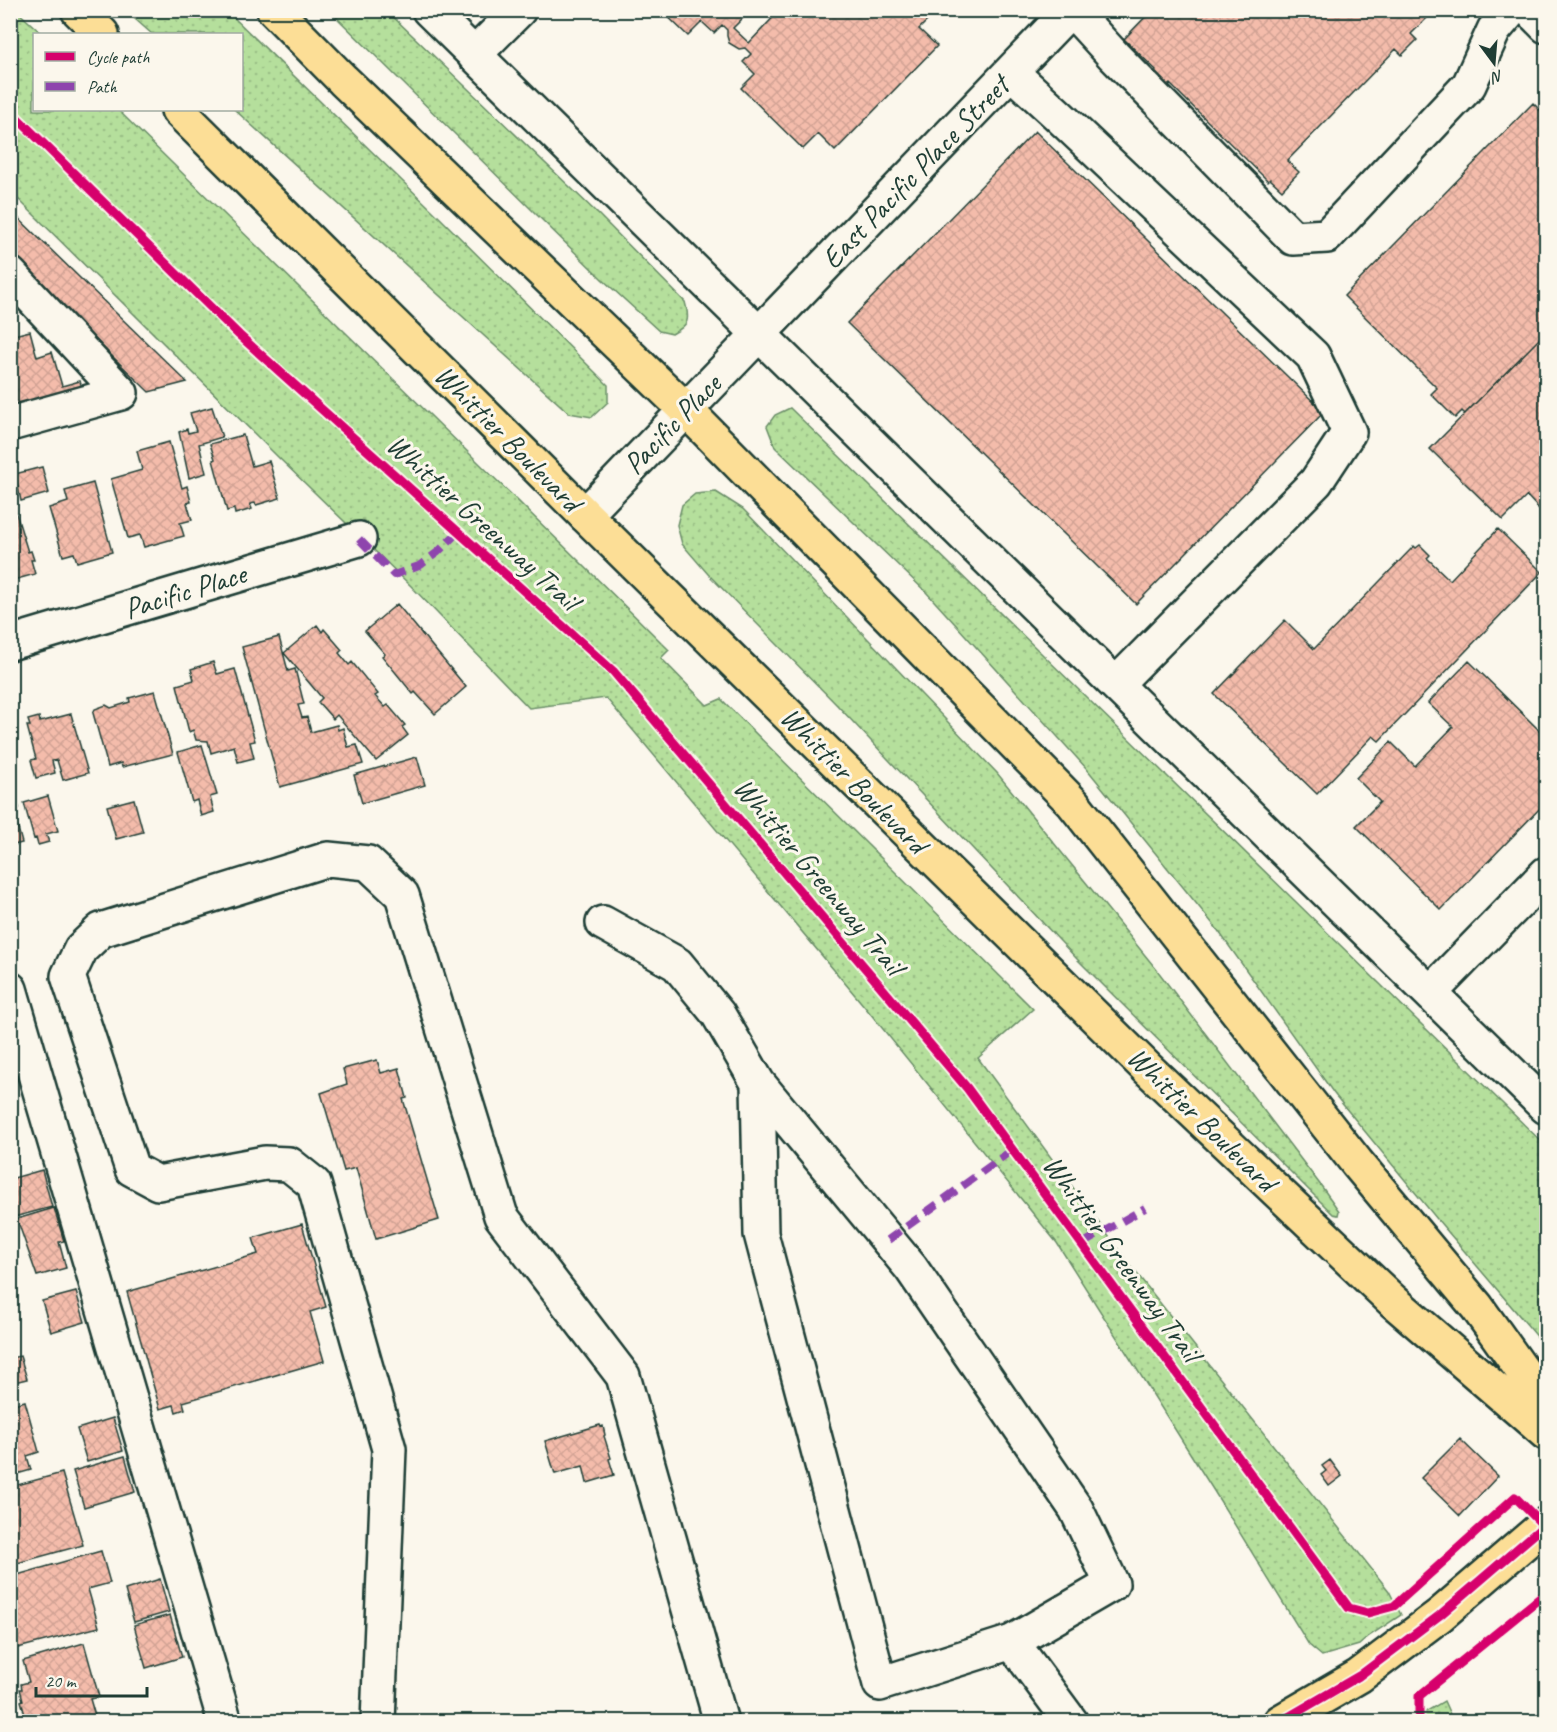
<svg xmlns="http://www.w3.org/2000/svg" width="1557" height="1732" viewBox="0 0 1557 1732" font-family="Caveat,sans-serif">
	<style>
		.grass { fill: url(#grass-dots); stroke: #6a8e68; stroke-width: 1.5 }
		.building { fill: url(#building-cross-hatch); stroke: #1f3d34; stroke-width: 1.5 }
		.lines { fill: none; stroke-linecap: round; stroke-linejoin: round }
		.minor-casing { stroke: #1f3d34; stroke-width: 38 }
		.major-casing { stroke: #1f3d34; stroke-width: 38 }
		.minor { stroke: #fbf7ec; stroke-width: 33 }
		.major { stroke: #fcde96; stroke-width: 33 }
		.quiet { stroke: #8e44ad; stroke-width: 8; stroke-dasharray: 15 8; stroke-linecap: butt }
		.cycleway-casing { stroke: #fbf7ec; stroke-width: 13 }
		.cycleway { stroke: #d6006c; stroke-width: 9 }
		.labels { text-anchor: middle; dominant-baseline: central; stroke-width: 6; stroke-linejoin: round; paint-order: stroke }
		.street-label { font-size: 30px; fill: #1f3d34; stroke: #fbf7ec }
	</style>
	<defs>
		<pattern id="grass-dots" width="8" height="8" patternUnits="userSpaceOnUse" patternTransform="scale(1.5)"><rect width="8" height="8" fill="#b5df9c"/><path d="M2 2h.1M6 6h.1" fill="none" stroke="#9bc087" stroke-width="1.8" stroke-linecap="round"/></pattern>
		<pattern id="building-cross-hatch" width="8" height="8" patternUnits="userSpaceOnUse" patternTransform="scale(1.5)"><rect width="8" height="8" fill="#f4bcab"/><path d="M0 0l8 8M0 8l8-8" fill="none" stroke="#d1a294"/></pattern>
	</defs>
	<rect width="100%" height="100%" fill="#fbf7ec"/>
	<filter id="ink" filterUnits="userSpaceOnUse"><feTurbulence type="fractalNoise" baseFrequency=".0167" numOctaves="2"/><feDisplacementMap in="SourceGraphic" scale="12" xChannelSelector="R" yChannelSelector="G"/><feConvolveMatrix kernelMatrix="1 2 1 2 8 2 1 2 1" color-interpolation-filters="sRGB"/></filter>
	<g filter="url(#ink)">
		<path class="grass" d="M10,11H17L42,34H34V110H118C301,290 487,469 669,650L661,658L707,705L721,699L1033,1009L978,1058L1126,1260L1389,1591L1401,1615L1369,1636L1359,1645L1322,1656L1309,1645L1214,1491L1057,1243L865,1007L606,698L529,708L411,586L279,458L11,192Z
			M126,11H227L432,210L608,385V402L592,417L569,413L235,110H242V34H152Z
			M330,11H387L596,212L685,302C690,320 689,325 672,334L659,331L602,279Z
			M790,408L1546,1146V1347L1437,1219L1335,1095L1217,929L1087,769L926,592L775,447L767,426L775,415Z
			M716,492L743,509L997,773L1157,970L1322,1187L1339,1211L1338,1215L1333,1214L1077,959L837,705L708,574L682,544L677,525L682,505L695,494Z
			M1444,1701L1453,1721H1410Z"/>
		<path class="building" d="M661,10H751L733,28L749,43L780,10H929L933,15L919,29L937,46L835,151L818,134L803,149L741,88L755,74L743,62L751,54L745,48L739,49L729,43L727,36V30L722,25L714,33L702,22L688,36Z
			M1152,10H1433L1434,11L1411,34L1417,40L1402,55L1396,49L1287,161L1299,172L1282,190L1270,179L1268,181L1170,84L1165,89L1151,75L1156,70L1124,39Z
			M1533,103L1546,116V332L1465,414L1462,411L1455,418L1431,394L1437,388L1344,296Z
			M1035,131L1324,412L1136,604L847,323Z
			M10,210L187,382L149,392L10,257Z
			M30,331L37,357L52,352L62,386L80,381L84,396L18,415L10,387V336Z
			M1546,332V505L1541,511L1527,496L1503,520L1430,449Z
			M212,407L222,437L199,444L206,473L189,478L179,432L187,429L188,433L196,431L190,413Z
			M243,435L252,466L269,461L280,498L256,505L255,503L250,504L252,509L235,514L234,509L227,511L213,460L215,459L210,444Z
			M169,442L182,488L187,486L191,502L187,503L192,520L180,523L184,536L144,547L140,535L128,538L111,479L142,470L137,451Z
			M42,467L49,493L21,501L15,474Z
			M93,483L112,552L77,562L74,553L63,556L49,508L68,502L65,491Z
			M10,494L28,552L31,551L34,560H31L35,574L10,581Z
			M1498,529L1542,572L1379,741L1373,736L1317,794L1214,694L1285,620L1314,649L1414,546L1416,548L1420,545L1430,555L1427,558L1450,580Z
			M397,604L466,687L435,714L415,692L413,694L382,656L385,654L365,631Z
			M317,625L322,632L324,629L342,650L339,653L349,665L352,662L378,694L375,696L385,707L388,705L405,725L402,727L408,735L376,761L337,715L333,719L318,702L322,698L284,653Z
			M279,637L288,671L295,669L304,704L298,705L302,718L307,717L311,732L337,725L338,730L343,728L348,747L357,745L363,764L280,787L242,647Z
			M1469,661L1543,734L1541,736L1546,741V802L1441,910L1356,826L1380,802L1356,778L1391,742L1415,766L1453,727L1428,703Z
			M213,662L217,674L235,669L255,741L250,742L254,758L238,762L234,746L211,753L208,741L196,740L193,730L189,732L177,685L194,680L191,669Z
			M155,691L173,754L122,767L121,763L108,767L93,713L95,709L106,705L111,708L130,702L129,698Z
			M71,714L88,773L63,780L57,760L52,761L55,773L36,778L31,760L36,759L27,726H30L28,720L39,717L40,722Z
			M202,745L217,795L210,797L214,812L201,816L197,800L192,802L178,752Z
			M417,757L425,785L362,803L354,775Z
			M11,778L19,808L13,810L22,843L10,846Z
			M48,796L58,831L46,834L49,842L38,845L36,838L34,839L24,803Z
			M134,799L143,832L116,839L107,806Z
			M10,1059L16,1080L10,1081Z
			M377,1060L381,1073L399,1068L407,1098L403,1099L439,1220L376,1239L356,1168L344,1171L321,1093L347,1084L343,1069Z
			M42,1170L52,1207L10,1218V1179Z
			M54,1208L64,1241L59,1242L66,1268L37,1276L17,1219Z
			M302,1224L326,1307L310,1312L324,1361L183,1402L185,1409L176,1412L174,1405L160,1409L127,1292L258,1254L253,1238Z
			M76,1292L85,1322L51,1332L42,1301Z
			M20,1356L27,1379L10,1383V1358Z
			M25,1401L39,1452L27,1456L31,1470L10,1476V1405Z
			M113,1418L123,1451L87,1462L77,1429Z
			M600,1425L601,1427L603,1426L605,1435L604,1436L611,1458L609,1459L614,1475L587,1483L583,1466L555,1474L545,1441Z
			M1460,1439L1498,1476L1460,1516L1421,1478Z
			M125,1456L135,1492L84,1507L73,1471Z
			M1330,1460L1342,1476L1329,1486L1321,1475L1326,1471L1322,1466Z
			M62,1473L83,1545L10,1565V1487Z
			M101,1551L110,1583L88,1589L99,1627L10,1650V1577Z
			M160,1579L169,1612L134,1622L125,1590Z
			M170,1615L182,1657L146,1668L134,1625Z
			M84,1643L99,1697L90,1699L95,1716L76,1722H27L21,1701L23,1700L20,1689H22L21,1684L29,1682L23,1661Z"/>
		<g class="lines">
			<defs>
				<path id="minor" d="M429,10L1546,1107
					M1072,10L1114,56L1293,238L1327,236L1469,85L1494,30L1511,10
					M1530,10L1546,26
					M474,55L519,10
					M1011,72L1057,114L1313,356L1349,432L1316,482L1116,684
					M10,274L121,393L10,424
					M585,515L1070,10
					M10,643L359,539
					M603,923L677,964L718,1014L758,1083L761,1234L880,1684L1012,1642L1112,1584L1076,1509L911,1268L758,1083
					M10,989L225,1722
					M1430,993L1546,874
					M1012,1642L1071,1722
					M378,1722L389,1449L314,1184L289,1164L265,1163L158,1183L132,1169L68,976L81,949L101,930L328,859L368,863L402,895L501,1216L623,1376L721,1722"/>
				<path id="major" d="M78,10L102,34
					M274,10L343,80L686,410L1073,803L1357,1163L1477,1307L1546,1404
					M178,110L585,515L1148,1069L1393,1301L1546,1433
					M1280,1722L1359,1676L1440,1615L1546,1524"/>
			</defs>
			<use href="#minor" class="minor-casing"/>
			<use href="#major" class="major-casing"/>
			<use href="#minor" class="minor"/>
			<use href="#major" class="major"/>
			<path class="quiet" d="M359,539L394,575L419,566L438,552L458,532
				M888,1240L1012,1150
				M1082,1244L1145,1208"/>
			<defs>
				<path id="cycleway" d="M10,111L239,335L613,671L967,1088L1349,1608L1368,1613L1394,1606L1515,1497L1546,1528
					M1280,1722L1359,1676L1440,1615L1546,1524
					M1419,1722V1696L1546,1593"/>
			</defs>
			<use href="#cycleway" class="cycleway-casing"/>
			<use href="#cycleway" class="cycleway"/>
		</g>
	</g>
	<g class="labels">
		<g class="street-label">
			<text transform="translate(915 172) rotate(-46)">East Pacific Place Street</text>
			<text transform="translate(672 424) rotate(-46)">Pacific Place</text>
			<text transform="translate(508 438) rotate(45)">Whittier Boulevard</text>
			<text transform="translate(483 522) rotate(42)">Whittier Greenway Trail</text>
			<text transform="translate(185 591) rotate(-17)">Pacific Place</text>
			<text transform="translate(854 780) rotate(45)">Whittier Boulevard</text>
			<text transform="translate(819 876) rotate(50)">Whittier Greenway Trail</text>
			<text transform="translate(1202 1119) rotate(44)">Whittier Boulevard</text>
			<text transform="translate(1122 1258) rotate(54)">Whittier Greenway Trail</text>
		</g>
	</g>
	<rect width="1557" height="1732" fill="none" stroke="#fbf7ec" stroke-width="36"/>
	<rect x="18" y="18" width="1521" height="1696" fill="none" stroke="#1f3d34" stroke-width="2" filter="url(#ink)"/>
	<rect x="33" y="33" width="210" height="78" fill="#fbf7ec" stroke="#a3ada2" stroke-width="1.5"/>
	<rect x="45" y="52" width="30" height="9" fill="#d6006c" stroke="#a3ada2" stroke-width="1.5"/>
	<text x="87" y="63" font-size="18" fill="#1f3d34">Cycle path</text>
	<rect x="45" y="82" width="30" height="9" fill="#8e44ad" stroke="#a3ada2" stroke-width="1.5"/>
	<text x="87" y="93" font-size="18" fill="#1f3d34">Path</text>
	<g transform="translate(1494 63) rotate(164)" stroke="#fbf7ec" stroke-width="4.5" paint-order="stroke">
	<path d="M0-4.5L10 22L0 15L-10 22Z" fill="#1f3d34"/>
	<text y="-9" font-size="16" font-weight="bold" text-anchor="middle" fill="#1f3d34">N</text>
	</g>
	<path d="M36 1687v9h111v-9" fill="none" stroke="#1f3d34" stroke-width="3"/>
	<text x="45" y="1687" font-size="18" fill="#1f3d34" stroke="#fbf7ec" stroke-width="4.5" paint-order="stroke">20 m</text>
</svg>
